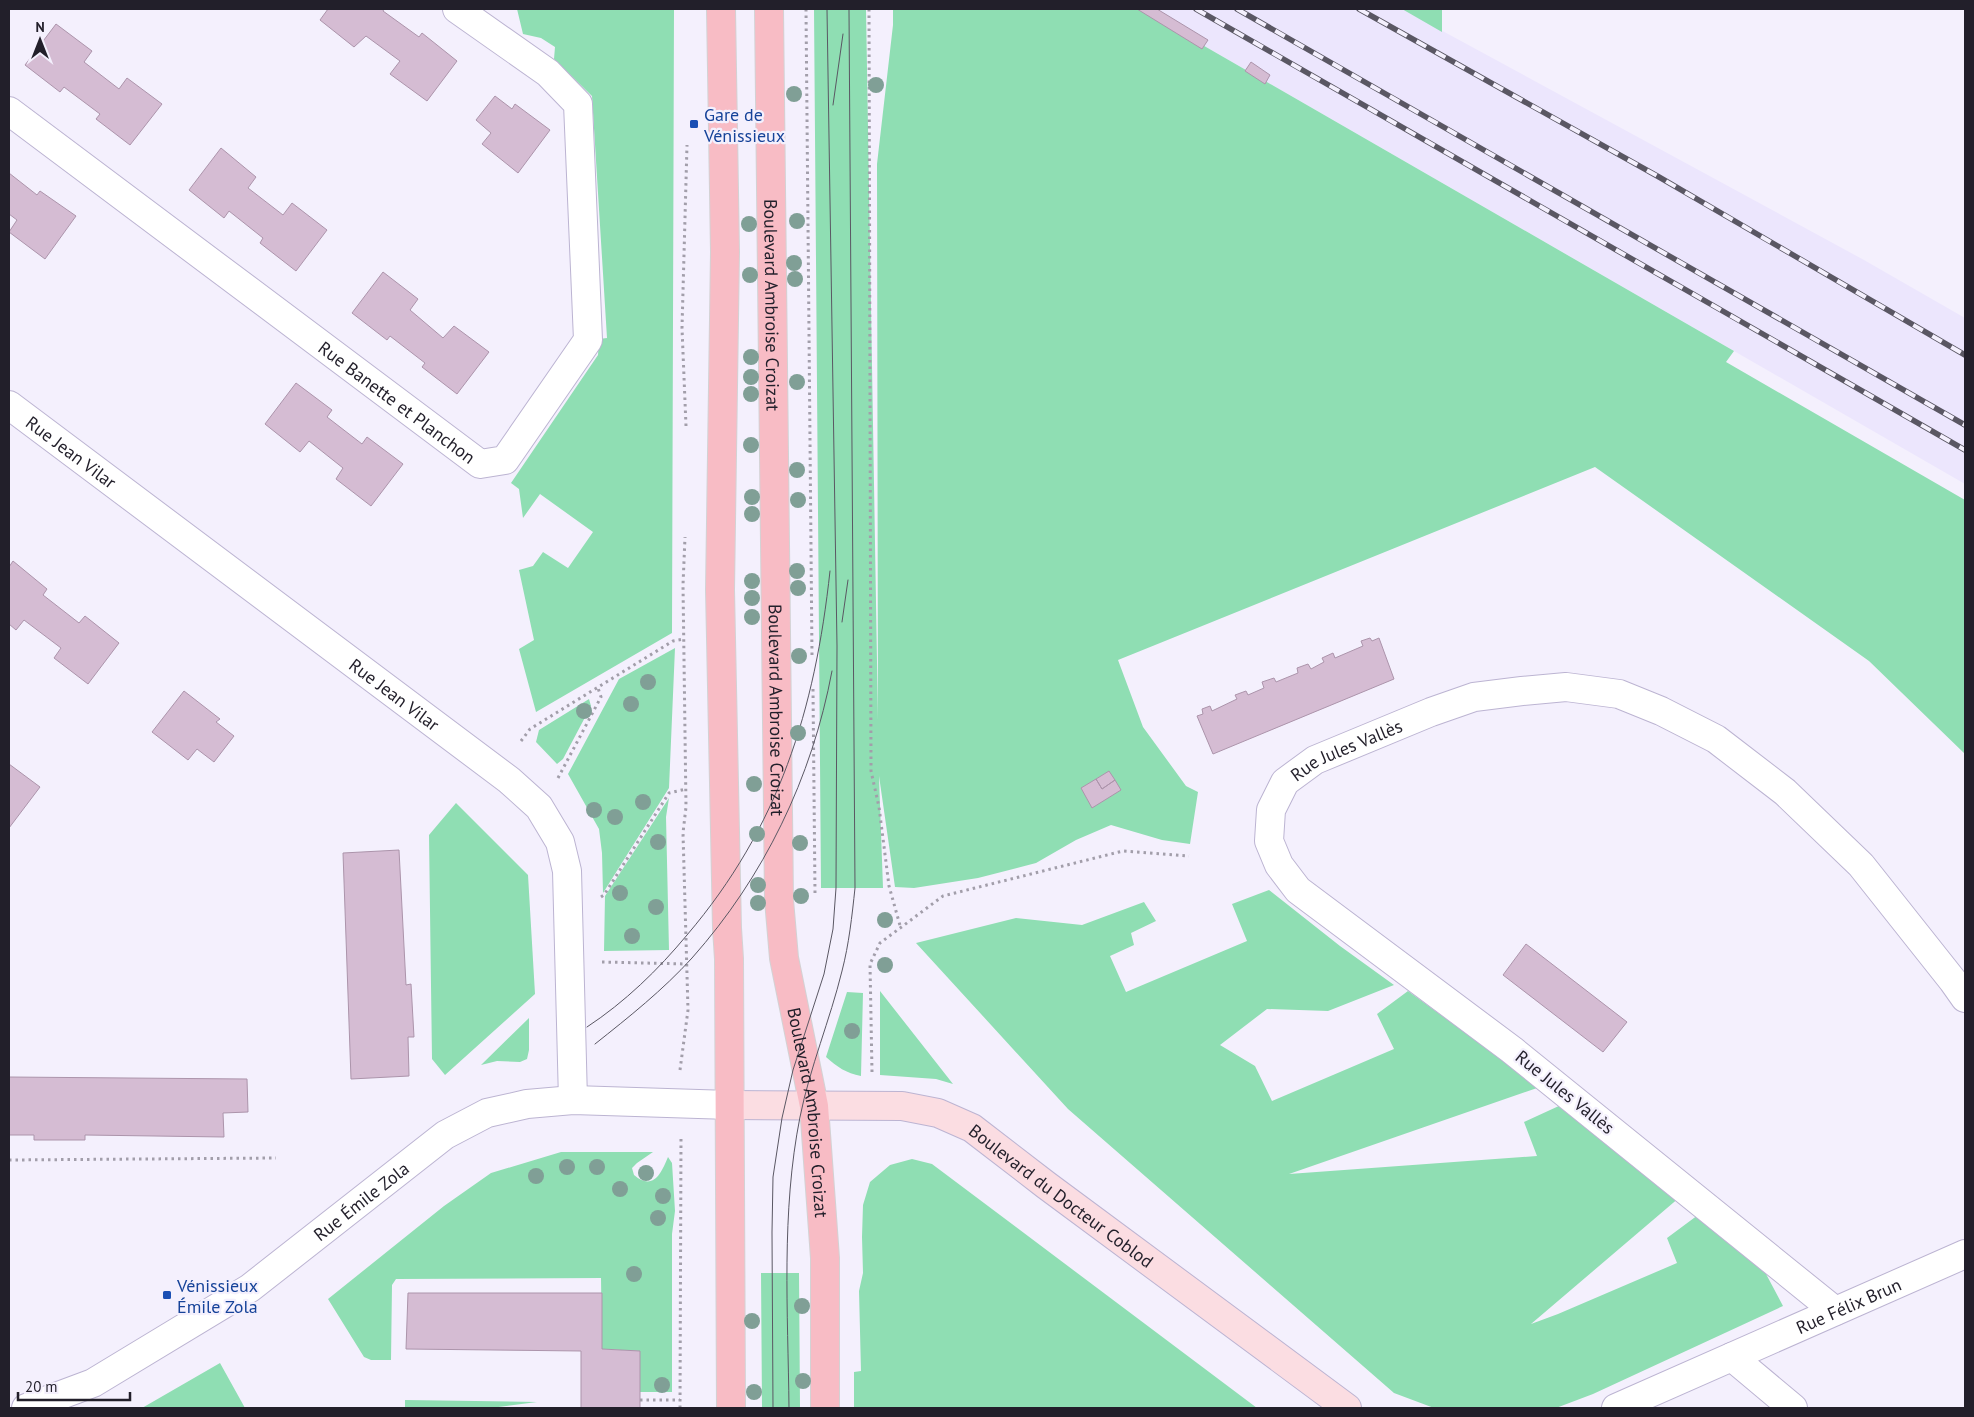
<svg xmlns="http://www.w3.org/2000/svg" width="1974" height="1417" viewBox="0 0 1974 1417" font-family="'PT Sans',sans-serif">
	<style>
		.built { fill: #ece6fd }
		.green { fill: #8fdeb3 }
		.building { fill: #d5bcd3; stroke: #ac94ab }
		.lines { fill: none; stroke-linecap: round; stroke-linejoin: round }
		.street-casing { stroke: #bcb4d2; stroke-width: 30 }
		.secondary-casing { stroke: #bcb4d2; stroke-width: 30 }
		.primary-casing { stroke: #d3d2d4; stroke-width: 30 }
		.path { stroke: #a29eaa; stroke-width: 3; stroke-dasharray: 2.5 4; stroke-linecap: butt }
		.street { stroke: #fff; stroke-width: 28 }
		.secondary { stroke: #fbdde2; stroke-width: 28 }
		.primary { stroke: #f8bcc5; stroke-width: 28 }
		.tram { stroke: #5a5763; stroke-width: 1 }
		.rail-casing { stroke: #5a5763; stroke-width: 5.5 }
		.rail { stroke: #f4f0fd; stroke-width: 4; stroke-dasharray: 11; stroke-linecap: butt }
		.tree { fill: #809f96 }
		.transit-dot { fill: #1a4fb4; stroke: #f4f0fd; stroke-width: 2 }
		.labels { text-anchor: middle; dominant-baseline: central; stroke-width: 4.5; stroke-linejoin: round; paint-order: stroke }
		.transit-label { font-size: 18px; fill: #164399; stroke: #f4f0fd; text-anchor: start }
		.street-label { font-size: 18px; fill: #221f2a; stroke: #f4f0fd }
	</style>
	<rect width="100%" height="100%" fill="#f4f0fd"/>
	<!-- built -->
	<path class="built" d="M1140,9h262l462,251 101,58v166z"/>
	<!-- green -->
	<path class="green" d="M517,9h157l-2,624 -136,79 -17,-63 15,-9 -15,-70 14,-4 10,-14 25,16 25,-36 -53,-38 -17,24 -4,-29 -8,-6 87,-128 1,-16 8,-1 -15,-242 -38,-37 1,-12 -14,-9 -18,-4z
		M814,9h52l12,712 -1,-557 16,-139v-16h247l594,342 -8,11 239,138v254l-96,-93 -274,-194 -477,193 25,67 43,59 12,6 -8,52 -28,-4 -51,-15 -35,15 -40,23 -58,15 -64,10 -19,-1 -16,-111 4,112h-62z
		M1402,9h40v23z
		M675,648l-6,140 -66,105 -1,-40 -3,-24 -31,-55 51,-95z
		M589,699l2,7 -28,53 -6,5 -21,-22 3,-12z
		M669,798l-3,19 3,133 -65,1 1,-55z
		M456,803l72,72 7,119 -90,81 -13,-16 -3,-224z
		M1269,890l71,56 54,39 -66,26 -61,-2 -47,36 35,21 17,35 122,-52 -17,-35 31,-23 132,96 -251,87 248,-18 -13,-34 37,-17 119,92 -149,127 27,-10 119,-51 -10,-25 31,-23 59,42 26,49 -190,88 -37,14h-122l-40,-15 -326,-284 -152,-166 100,-25 66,7 62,-23 12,19 -25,12 3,12 -24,11 16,36 121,-51 -15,-37z
		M880,991l73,93 -17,-5 -56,-4z
		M847,992l16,1 -2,83c-15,-3 -24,-9 -35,-19z
		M529,1018v32l-2,9 -7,3 -23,-1 -16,4z
		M561,1152h92l-16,11 -5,5 2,7c19,16 27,-1 34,-18l4,6 3,48 -3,23v158h-32v-41l-38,-2 -1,-71 -205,1 -4,6 -1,75h-20l-7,-3 -36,-58 116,-93 47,-33z
		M912,1159l20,5 325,244h-403v-36l7,-1 -2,-80 4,-18 -1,-36 1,-32 7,-23 20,-17z
		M761,1273h38l1,135h-38z
		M220,1363l25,45h-103z
		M405,1400l132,2 -46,6h-86z"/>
	<!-- building -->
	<path class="building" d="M328,9h56l-1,2 36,26 3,-4 35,28 -30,40 -37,-27 10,-13 -34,-25 -12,11 -34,-27z
		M1137,9h20l51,31 -6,9z
		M56,24l36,27 -8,11 35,27 8,-11 35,26 -32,41 -34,-26 4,-5 -36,-27 -4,5 -35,-27z
		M1251,62l19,13 -5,9 -20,-13z
		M495,96l17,13 3,-5 35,26 -32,43 -36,-29 9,-11 -15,-13z
		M221,148l35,29 -8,11 35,27 9,-12 35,27 -31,41 -36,-28 3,-5 -34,-27 -5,7 -35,-28z
		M9,173l28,22 3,-4 36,25 -31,43 -36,-27 8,-12 -8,-6z
		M383,272l35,27 -8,11 33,28 11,-12 35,26 -32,42 -35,-27 3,-4 -35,-27 -3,4 -35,-27z
		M296,383l36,27 -5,7 35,27 5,-7 36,27 -32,42 -35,-27 7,-11 -34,-27 -9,11 -35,-28z
		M13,561l34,28 -4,6 36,28 6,-7 34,27 -31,41 -34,-26 7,-10 -37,-28 -8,10 -7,-6v-57z
		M1370,638l2,3 7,-3 15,41 -181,75 -16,-38 6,-2 -1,-5 8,-3 2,5 25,-12 -2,-4 11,-4 2,4 16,-7 -2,-6 12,-4 2,4 22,-9 -1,-5 11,-4 3,5 13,-7 -2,-4 11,-5 2,5 28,-12 -2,-5z
		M184,691l36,28 -4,3 18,14 -20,26 -17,-13 -9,11 -36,-28z
		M9,764l31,23 -31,41z
		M1109,771l6,9 -13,9 -6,-10z
		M1096,779l6,10 13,-9 6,10 -29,18 -11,-20z
		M399,850l7,135 5,-1 3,53h-6l1,39 -58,3 -8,-226z
		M1526,944l101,78 -24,30 -100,-77z
		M9,1077l238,2 1,33 -25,1 1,24 -139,-2v5h-51v-5h-25z
		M408,1293h194v56l38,2v57h-59v-57l-175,-2z"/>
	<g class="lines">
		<!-- street casing -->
		<g class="street-casing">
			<g id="street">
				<path id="s1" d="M9,111l471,353 25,-4 83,-120 -10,-236 -30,-31 -91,-64"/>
				<path id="s2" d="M9,405l500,375 30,27 21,35 7,29 6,229"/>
				<path id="s3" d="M1835,1311l-323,-261 -214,-160 -19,-25 -10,-24 2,-31 14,-28 30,-22 116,-48 43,-15 48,-6 44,-4 53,7 42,17 55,28 69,53 76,73 92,116 12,17"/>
				<path d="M1732,1357l61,51"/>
				<path id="s4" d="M26,1408l67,-25 157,-95 195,-153 42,-22 40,-9 46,-4 157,5"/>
				<path id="s5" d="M1616,1408l349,-154"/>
			</g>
		</g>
		<!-- secondary casing -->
		<g class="secondary-casing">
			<g id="secondary">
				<path id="s6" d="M730,1105l172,1 36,7 34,15 74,57 301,223"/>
			</g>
		</g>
		<!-- primary casing -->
		<g class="primary-casing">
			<g id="primary">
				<path d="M721,9l4,243 -5,338 7,338 2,31 2,449"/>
				<path id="s7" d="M769,9l10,891 5,58 30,148 11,152v150"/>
			</g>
		</g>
		<!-- path -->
		<path class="path" d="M806,9l6,647
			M869,9l2,762 8,36 10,79 12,43
			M686,426l-4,-98 5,-183
			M813,689l2,204
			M521,741l9,-12 143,-88 11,-2
			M558,778l43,-81 -3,-9
			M601,897l3,-2 65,-102 17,-4
			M602,962l84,2
			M680,1070l8,-60 -5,-177 3,-26 -3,-222 2,-48
			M872,1072l-2,-108 10,-21 63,-47 180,-45 66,5
			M9,1160l267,-2
			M640,1400h40
			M680,1408l1,-272"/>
		<!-- street -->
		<use href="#street" class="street"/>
		<!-- secondary -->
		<use href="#secondary" class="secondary"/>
		<!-- primary -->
		<use href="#primary" class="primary"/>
		<!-- tram -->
		<path class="tram" d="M833,105l10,-71
			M842,622l6,-42
			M587,1027c38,-25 71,-57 100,-92 92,-108 128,-225 143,-364
			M595,1044c34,-27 68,-54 97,-86 72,-81 120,-180 140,-287
			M773,1408l-1,-176 1,-55 9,-59 11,-48 31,-96 9,-45 3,-41 1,-242 -10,-637
			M789,1408c-1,-96 -8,-196 11,-291 10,-50 30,-97 42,-146 7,-27 10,-55 13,-83l-6,-879"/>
		<!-- rail casing -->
		<g class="rail-casing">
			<path id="rail" d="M1196,9l769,441
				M1237,9l728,416
				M1359,9l300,168 306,178"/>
		</g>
		<!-- rail -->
		<use href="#rail" class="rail"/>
	</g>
	<!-- trees -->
	<g class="tree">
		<circle cx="876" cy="85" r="8"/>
		<circle cx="794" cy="94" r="8"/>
		<circle cx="797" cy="221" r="8"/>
		<circle cx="749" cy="224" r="8"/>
		<circle cx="794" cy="263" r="8"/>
		<circle cx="750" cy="275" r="8"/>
		<circle cx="795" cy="279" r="8"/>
		<circle cx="751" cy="357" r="8"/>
		<circle cx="751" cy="377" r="8"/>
		<circle cx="797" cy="382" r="8"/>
		<circle cx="751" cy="394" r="8"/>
		<circle cx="751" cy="445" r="8"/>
		<circle cx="797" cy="470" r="8"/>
		<circle cx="752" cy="497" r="8"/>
		<circle cx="798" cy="500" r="8"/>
		<circle cx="752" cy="514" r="8"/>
		<circle cx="797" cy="571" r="8"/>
		<circle cx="752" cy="581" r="8"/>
		<circle cx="798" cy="588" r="8"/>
		<circle cx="752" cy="598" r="8"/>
		<circle cx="752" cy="617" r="8"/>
		<circle cx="799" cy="656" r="8"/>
		<circle cx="648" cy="682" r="8"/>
		<circle cx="631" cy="704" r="8"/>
		<circle cx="584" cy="711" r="8"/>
		<circle cx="798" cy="733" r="8"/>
		<circle cx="754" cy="784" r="8"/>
		<circle cx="643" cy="802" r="8"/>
		<circle cx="594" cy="810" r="8"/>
		<circle cx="615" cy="817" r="8"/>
		<circle cx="757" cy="834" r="8"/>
		<circle cx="658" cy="842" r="8"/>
		<circle cx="800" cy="843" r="8"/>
		<circle cx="758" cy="885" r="8"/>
		<circle cx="620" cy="893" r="8"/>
		<circle cx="801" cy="896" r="8"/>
		<circle cx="758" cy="903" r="8"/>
		<circle cx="656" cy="907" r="8"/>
		<circle cx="885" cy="920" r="8"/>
		<circle cx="632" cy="936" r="8"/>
		<circle cx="885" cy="965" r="8"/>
		<circle cx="852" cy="1031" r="8"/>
		<circle cx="567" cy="1167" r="8"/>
		<circle cx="597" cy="1167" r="8"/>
		<circle cx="646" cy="1173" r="8"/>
		<circle cx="536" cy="1176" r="8"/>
		<circle cx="620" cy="1189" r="8"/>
		<circle cx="663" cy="1196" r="8"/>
		<circle cx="658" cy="1218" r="8"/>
		<circle cx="634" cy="1274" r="8"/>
		<circle cx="802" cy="1306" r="8"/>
		<circle cx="752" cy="1321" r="8"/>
		<circle cx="803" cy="1381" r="8"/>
		<circle cx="662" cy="1385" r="8"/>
		<circle cx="754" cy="1392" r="8"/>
	</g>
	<!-- markers -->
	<g class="transit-dot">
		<rect x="689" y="119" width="10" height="10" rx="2.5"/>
		<rect x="162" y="1290" width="10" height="10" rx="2.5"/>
	</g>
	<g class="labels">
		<!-- transit labels -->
		<g class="transit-label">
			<text x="704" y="114">Gare de<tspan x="704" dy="21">Vénissieux</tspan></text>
			<text x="177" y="1285">Vénissieux<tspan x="177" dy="21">Émile Zola</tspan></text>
		</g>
		<!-- street labels -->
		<g class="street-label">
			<text stroke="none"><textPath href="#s7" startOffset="296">Boulevard Ambroise Croizat</textPath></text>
			<text stroke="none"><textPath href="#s1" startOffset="485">Rue Banette et Planchon</textPath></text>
			<text stroke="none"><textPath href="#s2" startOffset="78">Rue Jean Vilar</textPath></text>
			<text stroke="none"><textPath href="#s2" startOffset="482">Rue Jean Vilar</textPath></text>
			<text stroke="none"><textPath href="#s7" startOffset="701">Boulevard Ambroise Croizat</textPath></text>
			<text stroke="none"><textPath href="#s3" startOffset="872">Rue Jules Vallès</textPath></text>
			<text transform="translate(1565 1092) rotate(39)">Rue Jules Vallès</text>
			<text stroke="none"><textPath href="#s7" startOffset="1106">Boulevard Ambroise Croizat</textPath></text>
			<text stroke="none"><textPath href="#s6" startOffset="358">Boulevard du Docteur Coblod</textPath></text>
			<text stroke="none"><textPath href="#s4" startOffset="396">Rue Émile Zola</textPath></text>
			<text stroke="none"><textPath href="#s5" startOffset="254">Rue Félix Brun</textPath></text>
		</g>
	</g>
	<!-- border -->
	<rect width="1974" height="1417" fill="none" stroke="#221f2a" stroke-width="20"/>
	<!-- north arrow -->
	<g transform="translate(40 40)" stroke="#f4f0fd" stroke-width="4" paint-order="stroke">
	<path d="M0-4L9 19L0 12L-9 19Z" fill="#221f2a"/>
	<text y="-8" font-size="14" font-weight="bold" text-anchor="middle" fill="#221f2a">N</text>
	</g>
	<!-- scale -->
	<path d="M18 1392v8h112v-8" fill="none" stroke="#221f2a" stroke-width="2.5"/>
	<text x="25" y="1392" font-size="15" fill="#221f2a" stroke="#f4f0fd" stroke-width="4" paint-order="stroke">20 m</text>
</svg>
